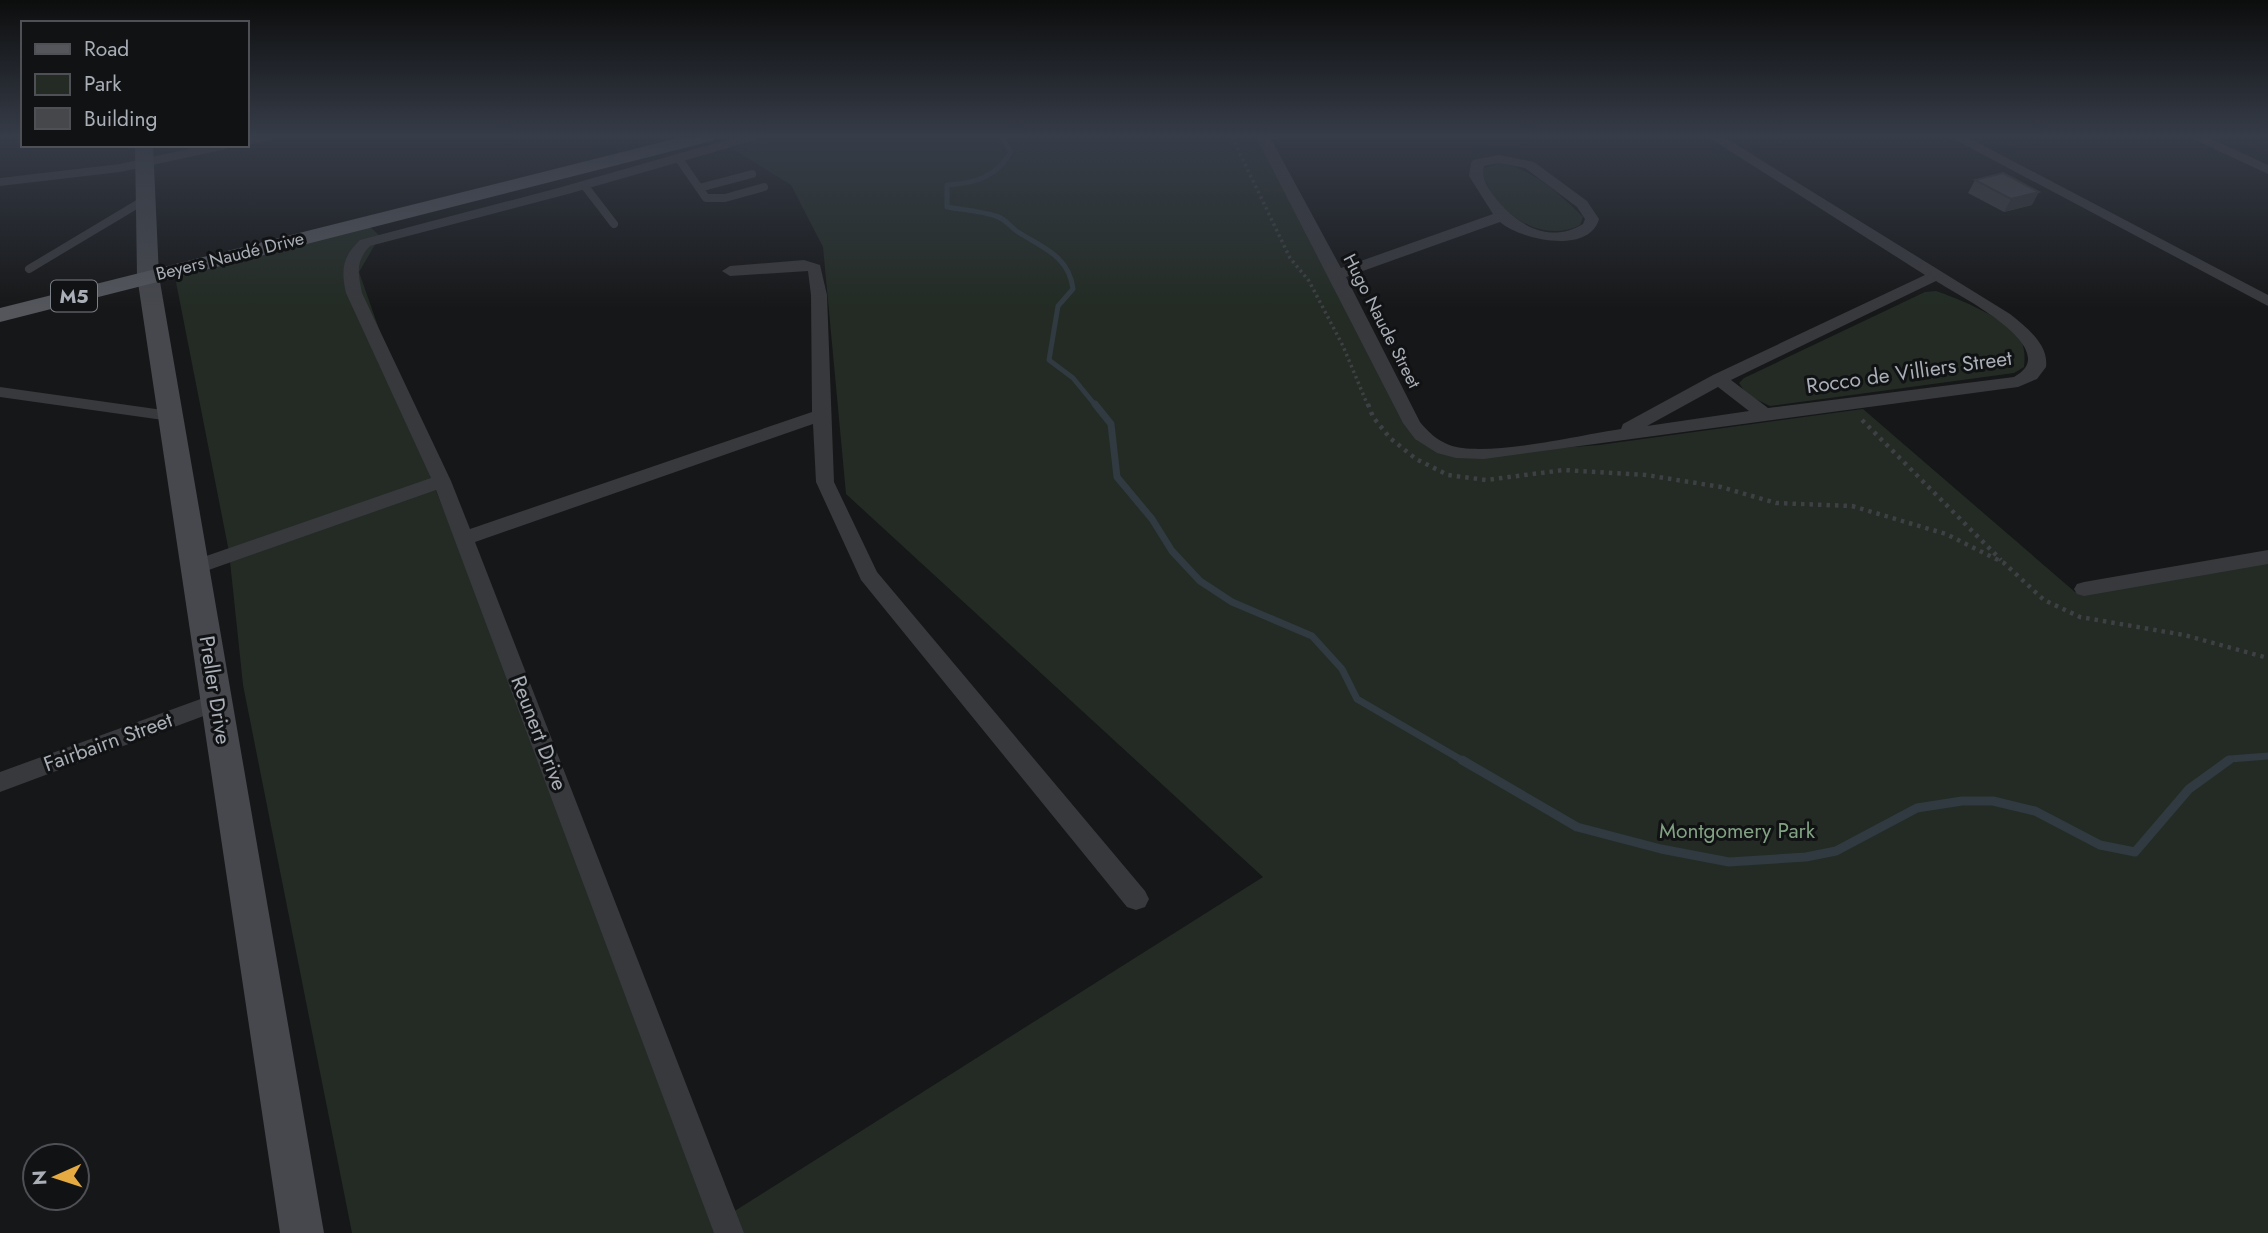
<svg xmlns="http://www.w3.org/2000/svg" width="2268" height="1233" viewBox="0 0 2268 1233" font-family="Jost,sans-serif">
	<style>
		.green { fill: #232b24 }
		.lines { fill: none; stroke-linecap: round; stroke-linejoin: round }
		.stream-far2 { stroke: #303a40; stroke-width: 5 }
		.stream-far1 { stroke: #303a40; stroke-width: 7 }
		.stream { stroke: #303a40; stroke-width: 9 }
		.path-far1 { stroke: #3e4044; stroke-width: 3.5; stroke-dasharray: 2.5 3.5; stroke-linecap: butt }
		.path { stroke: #3e4044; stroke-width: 4.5; stroke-dasharray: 3.5 5; stroke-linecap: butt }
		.lane { stroke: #38393d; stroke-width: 8 }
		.street { fill: #38393d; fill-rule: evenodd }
		.secondary { fill: #46484d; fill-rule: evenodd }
		.primary { fill: #54565c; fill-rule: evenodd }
		.wall { fill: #3c3d40 }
		.shaded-wall { fill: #313234 }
		.building { fill: #46474b; stroke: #313234; stroke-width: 2 }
		.labels { text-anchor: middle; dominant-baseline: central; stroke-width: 6; stroke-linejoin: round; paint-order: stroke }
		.far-street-label { font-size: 18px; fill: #a9aeb7; stroke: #111213 }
		.shield { fill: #111213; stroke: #7b7f86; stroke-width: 2 }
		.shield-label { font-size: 19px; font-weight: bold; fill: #a9aeb7 }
		.street-label { font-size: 21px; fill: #a9aeb7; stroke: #111213 }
		.park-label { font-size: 21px; fill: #82a183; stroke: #111213 }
	</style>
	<rect width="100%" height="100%" fill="#161718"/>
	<!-- green -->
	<path class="green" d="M772,137h489l76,131 72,158 62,29 128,-10 264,-36 212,183 193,-34v675h-1916l-109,-548 -14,-133 -55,-280 196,-45 10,9 -21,36 75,214 299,726 530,-335 -417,-383 -23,-247 -32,-62 -60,-37z
		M1499,163c32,4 62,32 84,54l-3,8c-41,21 -89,-16 -99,-56z
		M1936,291c21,7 75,29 85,49 4,9 4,18 3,27l-10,6 -244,33 -23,-11 -8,-12 5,-5 181,-86z"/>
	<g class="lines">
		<!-- stream-far2 -->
		<path class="stream-far2" d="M1002,137l9,15c-16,26 -35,31 -64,33v22c16,3 34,4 49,9 10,3 14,11 22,16 25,16 51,24 55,57l-15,17 -9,54 24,18 23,28"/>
		<!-- stream-far1 -->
		<path class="stream-far1" d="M1095,404l16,20 6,53 35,42 20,32 28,30 32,21 80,34 30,33 15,30 108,63
			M2226,762l4,-3 38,-3"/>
		<!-- stream -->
		<path class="stream" d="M1462,760l115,67 84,22 68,13 77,-5 30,-6 81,-43 45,-7h31l42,10 65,34 35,7 54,-63 40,-29"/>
		<!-- path-far1 -->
		<path class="path-far1" d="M1232,137l58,121 19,23 34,65 25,60"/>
		<!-- path -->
		<path class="path" d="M1368,404l5,13 17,21 26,21 32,16 38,5 78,-10 82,5 75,12 55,16 76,3 94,28 58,29 40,37 36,17 104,18 84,23
			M1862,420l139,140"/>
		<!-- lane -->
		<path class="lane" d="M679,159l27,39h19l39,-11
			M584,185l30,39
			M699,188l53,-14
			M29,269l117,-70"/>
		<!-- street -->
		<path class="street" d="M247,137h27l-2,3 -25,5z
			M737,137h21l-2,3 -188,54 -198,52c-15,16 -12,27 -8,47l89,188 19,48 342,-117 -1,-117 -3,-24 -78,5 -8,-5 8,-5 74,-6 16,5 7,30 7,187 43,90 268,319 4,8 -4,8 -9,3 -9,-3 -266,-327 -45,-98 -3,-58 -338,118 269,691h-30l-278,-743 -233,82h-14l-3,-5 3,-5 242,-84 -85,-185c-5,-23 -4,-36 14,-53l198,-52z
			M1256,137h14l71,131 152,-54 -24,-38 2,-13 2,-3 26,-5 35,7 53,39 12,18c-10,36 -78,21 -99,3l-154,55 74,145c8,10 17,18 29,23 36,13 131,-10 172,-16l2,-5 90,-49 212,-100 -217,-138h16l286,177c16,13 39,30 36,53l-9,12 -19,8 -534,72 -28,-1 -19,-5 -22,-14 -12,-16zM1499,163l26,5 52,39 8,12 -2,5c-34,21 -68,0 -89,-28 -7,-10 -13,-18 -10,-30zM1936,281c23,15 130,68 78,96l-246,31 -37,-28zM1718,387l31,24 -102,15z
			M1950,137h17l301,158v11z
			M2189,137h18l61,28v9z
			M206,145h27l-7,4 -106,23 -120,14v-8l120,-14z
			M0,387l170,24 9,5 -9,5 -170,-24z
			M2268,550v14l-184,32 -7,-2 -3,-5 3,-5 7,-2z
			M217,693l8,3 3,6 -3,6 -225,84v-20z"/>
		<!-- secondary -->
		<path class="secondary" d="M135,145h18l6,131 165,957h-44l-143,-957z"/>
		<!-- primary -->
		<path class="primary" d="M682,137h33l-3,4 -712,181v-14z"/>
	</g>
	<!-- wall -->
	<path class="wall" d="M1975,180l57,25 -28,7 -36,-19z"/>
	<!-- shaded-wall -->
	<path class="shaded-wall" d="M2039,192l-7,13 -28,7 7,-13z"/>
	<!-- building -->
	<path class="building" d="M2003,173l36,19 -28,7 -36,-19z"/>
	<!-- sky -->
	<linearGradient id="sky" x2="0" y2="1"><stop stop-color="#0c0d0d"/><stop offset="0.44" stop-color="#363c48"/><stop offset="1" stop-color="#363c48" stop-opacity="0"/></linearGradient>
	<rect width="2268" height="309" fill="url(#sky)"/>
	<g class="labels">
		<!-- far-street labels -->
		<g class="far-street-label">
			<text transform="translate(230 256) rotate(-14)">Beyers Naudé Drive</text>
			<text transform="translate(1382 321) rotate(63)">Hugo Naude Street</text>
		</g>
		<!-- shield labels -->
		<rect class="shield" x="51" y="280.5" width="46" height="31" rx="5"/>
		<g class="shield-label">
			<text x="74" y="296">M5</text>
		</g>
		<!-- street labels -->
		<g class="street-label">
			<text transform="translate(1909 372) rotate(-8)">Rocco de Villiers Street</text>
			<text transform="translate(215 690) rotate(81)">Preller Drive</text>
			<text transform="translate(539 733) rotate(69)">Reunert Drive</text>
			<text transform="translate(108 742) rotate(-20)">Fairbairn Street</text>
		</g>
		<!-- park labels -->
		<g class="park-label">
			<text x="1737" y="831">Montgomery Park</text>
		</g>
	</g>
	<!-- legend -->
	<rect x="21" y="21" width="228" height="126" fill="#111213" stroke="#4e5055" stroke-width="2"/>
	<rect x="35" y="44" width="35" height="10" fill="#54565c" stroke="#4e5055" stroke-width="2"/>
	<text x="84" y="56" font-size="21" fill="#a9aeb7">Road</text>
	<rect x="35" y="74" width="35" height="21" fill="#232b24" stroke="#4e5055" stroke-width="2"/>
	<text x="84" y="91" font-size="21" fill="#a9aeb7">Park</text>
	<rect x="35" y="108" width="35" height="21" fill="#46474b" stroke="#4e5055" stroke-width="2"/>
	<text x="84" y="126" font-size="21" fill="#a9aeb7">Building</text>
	<!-- north arrow -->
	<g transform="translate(56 1177) rotate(267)"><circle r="33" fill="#111213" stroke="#4e5055" stroke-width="2"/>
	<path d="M0-5L12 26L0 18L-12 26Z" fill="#e5aa41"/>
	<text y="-10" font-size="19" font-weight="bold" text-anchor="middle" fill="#a9aeb7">N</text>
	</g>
</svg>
